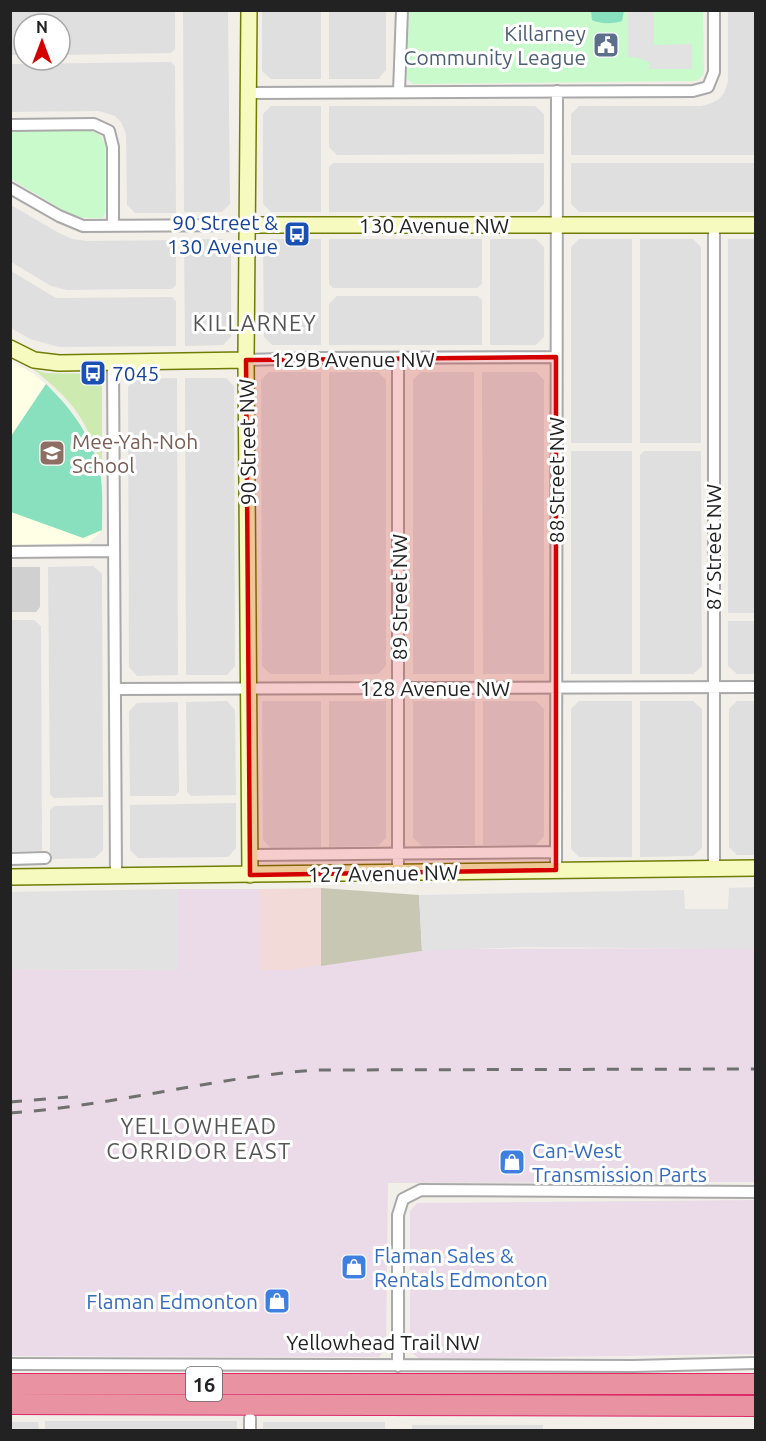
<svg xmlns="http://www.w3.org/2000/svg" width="766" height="1441" viewBox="0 0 766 1441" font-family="Ubuntu,sans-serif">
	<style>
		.residential { fill: #e0dfdf }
		.commercial { fill: #f2dad9 }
		.industrial { fill: #ebdbe8 }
		.education { fill: #ffffe5 }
		.religious { fill: #d0d0d0 }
		.construction { fill: #c7c7b4 }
		.grass { fill: #cdebb0 }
		.park { fill: #c8facc }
		.pitch { fill: #88e0be }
		.parking { fill: #e2e2e2 }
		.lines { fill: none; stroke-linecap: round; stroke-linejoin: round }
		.street-casing { stroke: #a9a9a9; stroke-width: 14 }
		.secondary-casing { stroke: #707d05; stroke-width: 18 }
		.highway-casing { stroke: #dc2a67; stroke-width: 22 }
		.street { stroke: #fff; stroke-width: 10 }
		.secondary { stroke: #f7fabf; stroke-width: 15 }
		.highway { stroke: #e892a2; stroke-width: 20 }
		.rail { stroke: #707070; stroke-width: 3; stroke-dasharray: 12 12; stroke-linecap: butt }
		.marked { fill: #d40000; fill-opacity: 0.2; stroke: #d40000; stroke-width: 4.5; stroke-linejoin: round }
		.labels { text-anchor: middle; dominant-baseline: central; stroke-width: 6; stroke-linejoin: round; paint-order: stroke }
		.shield { fill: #fff; stroke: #646464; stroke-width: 1.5 }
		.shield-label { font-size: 20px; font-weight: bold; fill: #222 }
		.service-label { font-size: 21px; fill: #4e5e75; stroke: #fff; text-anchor: end }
		.transit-label { font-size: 21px; fill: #164399; stroke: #fff; text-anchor: end }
		.street-label { font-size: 21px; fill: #222; stroke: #fff }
		.education-label { font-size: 21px; fill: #785e54; stroke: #fff; text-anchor: start }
		.shop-label { font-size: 21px; fill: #366cbe; stroke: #fff; text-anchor: start }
		.neighbourhood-label { font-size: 22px; letter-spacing: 1.5px; fill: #555; stroke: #fff }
	</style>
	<rect width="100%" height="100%" fill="#f2efe9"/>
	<!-- residential -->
	<path class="residential" d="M10,11h165v38l-4,4 -111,2v-31h-36v31h-13z
		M228,11l2,193 -8,8h-38l-1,-201z
		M262,11h59v68h-50l-9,-8z
		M329,11h57v59l-8,9h-49z
		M728,11h27v144h-184v-41l8,-8h122l11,-3 7,-4 5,-6 4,-11z
		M171,62l4,4 1,147h-41l-8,-8 -1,-71 -5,-12 -6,-6 -16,-5 -88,1v-48z
		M271,106h50v106h-50l-8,-8v-90z
		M329,106h206l9,8v40l-207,1 -8,-8z
		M333,163h211v41l-8,8h-207v-45z
		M571,163h184v49h-176l-8,-8z
		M11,205l46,27 15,7 15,2 89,-1v45l-4,4h-41l-64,1 -16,-4 -40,-24z
		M184,239h38l9,8v90l-8,8 -38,1z
		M271,239h50v106h-49l-8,-8 -1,-90z
		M329,239h153v45l-5,4h-144l-4,-4z
		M490,239h46l8,8v90l-8,8h-46z
		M579,239h53v204h-61v-196z
		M640,239h53l8,8v196h-61z
		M728,239h27v374h-27z
		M11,271l45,27 116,-1 4,4v45l-117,1 -29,-8 -19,-11z
		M337,296h141l4,4v45h-153v-41z
		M269,372h52v302h-51l-8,-8 -1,-286z
		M329,372h49l8,8v286l-8,8 -49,1z
		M421,372h53v302h-61v-294z
		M482,372h54l8,8v294h-61z
		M177,378l1,297 -41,1 -8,-9 -1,-280 8,-8z
		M185,378h41l8,8 1,280 -8,9h-41z
		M571,451h61v223h-61z
		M644,451h57l1,215 -9,8h-53v-219z
		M93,566l9,8 1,223 -49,1 -4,-4 -2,-227z
		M11,620h23l7,6 1,225h-31z
		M728,621h27v53h-18l-9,-8z
		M227,701l8,9 1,85 -45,1 -4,-4 -1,-90z
		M262,701h59v146l-50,1 -8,-8z
		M329,701h57v137l-8,8 -49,1z
		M413,701h62v144l-53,1 -9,-8z
		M483,701h53l8,8v127l-8,9h-53z
		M579,701h53v156h-53l-8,-8v-140z
		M640,701h53l9,8v139l-9,8 -53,1z
		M737,701h18v154h-18l-8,-8v-138z
		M178,702l1,90 -4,4h-45l-1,-85 8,-8z
		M236,803v45l-8,9 -90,1 -8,-8v-45z
		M103,805v45l-8,8 -45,1v-49l4,-4z
		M45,1421h192v9h-192z
		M10,1422h28l1,8h-28z
		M263,1422h122v8h-122z
		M412,1425h131v5h-131z"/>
	<!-- commercial -->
	<path class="commercial" d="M321,888v78l-32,4h-30v-81z"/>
	<!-- industrial -->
	<path class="industrial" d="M178,889h81l1,81h25l152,-21 318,-1v234l-367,1 -2,165 -7,9 -368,-1v-387l166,1z
		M755,1200v154l-335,5 -10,-7v-141l7,-8z"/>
	<!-- education -->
	<path class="education" d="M10,360l24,14 26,23 20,26 10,20 11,37 1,50 -13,13 -78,2z"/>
	<!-- religious -->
	<path class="religious" d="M10,567h30v40l-4,5h-25z"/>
	<!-- construction -->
	<path class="construction" d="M321,888l98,7 3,56 -101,15z"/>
	<!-- grass -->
	<path class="grass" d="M33,369l12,4 54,1 3,3v93c-15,-51 -28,-68 -69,-101z"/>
	<!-- park -->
	<path class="park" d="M409,11h294l1,63 -8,7 -283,3 -6,-5z
		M87,130l12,4 6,10v69l-2,5h-19l-14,-4 -59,-35v-47z"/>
	<!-- pitch -->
	<path class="pitch" d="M591,11h33l-2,10c-8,3 -23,3 -30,-1z
		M46,384c27,26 49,56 55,94 2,17 1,35 1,52l-19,8 -72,-26v-76z"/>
	<!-- parking -->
	<path class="parking" d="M628,11h26v34l38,-1v25h-43v-7l-14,-5h-7z
		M755,887v62l-231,-2 -102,4 -3,-56 265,-5 1,19h43l1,-21z
		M178,889v81l-167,-1v-77z"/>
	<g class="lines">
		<!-- street casing -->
		<g class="street-casing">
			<path id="street" d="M399,92l3,-82
				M249,93l444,-2 15,-4 6,-15v-62
				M10,125l84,-1 15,7 4,16v79
				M10,188l49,28 24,10 165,-1
				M246,360l77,-2 233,-1
				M113,363l3,513
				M10,552l103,-1
				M115,689l641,-2
				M250,855l306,-3
				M10,859l35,-1
				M714,868v-643
				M556,870l1,-779
				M398,872v-514
				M10,1364l623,2 123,-3
				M398,1366v-151l5,-16 18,-9 335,2
				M250,1418v12"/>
		</g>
		<!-- secondary casing -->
		<g class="secondary-casing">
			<path id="secondary" d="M249,10l-3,350 4,515
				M248,225h508
				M10,348l24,12 25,3 187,-3
				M10,877l746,-9"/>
		</g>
		<!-- highway casing -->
		<g class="highway-casing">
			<path id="highway" d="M10,1384h746
				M10,1404l746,2"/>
		</g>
		<!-- street -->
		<use href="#street" class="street"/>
		<!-- secondary -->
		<use href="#secondary" class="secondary"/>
		<!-- highway -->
		<use href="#highway" class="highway"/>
		<!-- rail -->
		<path class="rail" d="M10,1102l58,-5
			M10,1113c103,-7 204,-36 307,-43l439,-1"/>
	</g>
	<!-- marked area -->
	<path class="marked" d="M556,357v513l-306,5 -4,-515z"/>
	<!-- icons -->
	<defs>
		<g id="civic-square" transform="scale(1.35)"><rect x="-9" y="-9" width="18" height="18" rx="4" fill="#5c6f8a" stroke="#fff"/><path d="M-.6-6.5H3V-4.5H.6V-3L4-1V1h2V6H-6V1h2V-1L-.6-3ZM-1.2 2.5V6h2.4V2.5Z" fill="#fff"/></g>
		<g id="bus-square" transform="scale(1.35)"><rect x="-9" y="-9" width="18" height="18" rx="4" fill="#1a4fb4" stroke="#fff"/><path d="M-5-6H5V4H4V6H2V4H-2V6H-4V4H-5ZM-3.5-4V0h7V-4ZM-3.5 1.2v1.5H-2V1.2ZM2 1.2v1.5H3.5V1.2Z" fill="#fff"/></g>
		<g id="school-square" transform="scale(1.35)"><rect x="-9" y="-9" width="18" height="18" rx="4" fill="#8d6e63" stroke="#fff"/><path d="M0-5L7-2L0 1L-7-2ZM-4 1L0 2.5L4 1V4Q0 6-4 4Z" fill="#fff"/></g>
		<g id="shop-square" transform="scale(1.35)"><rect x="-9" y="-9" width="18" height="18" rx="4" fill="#3f7fe0" stroke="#fff"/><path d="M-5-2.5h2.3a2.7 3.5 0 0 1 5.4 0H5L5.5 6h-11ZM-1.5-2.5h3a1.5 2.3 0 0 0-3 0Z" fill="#fff"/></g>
	</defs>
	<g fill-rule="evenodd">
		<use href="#civic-square" x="606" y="45"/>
		<use href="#bus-square" x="297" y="234"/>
		<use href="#bus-square" x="93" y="373"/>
		<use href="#school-square" x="52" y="453"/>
		<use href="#shop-square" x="512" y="1162"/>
		<use href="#shop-square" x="354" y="1267"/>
		<use href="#shop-square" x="277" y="1301"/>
	</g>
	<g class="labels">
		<!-- shield labels -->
		<rect class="shield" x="186" y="1367" width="36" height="34" rx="4.5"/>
		<g class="shield-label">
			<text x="204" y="1384">16</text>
		</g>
		<!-- service labels -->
		<g class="service-label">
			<text x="586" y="33">Killarney<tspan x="586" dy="24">Community League</tspan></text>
		</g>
		<!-- transit labels -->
		<g class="transit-label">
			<text x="278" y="222">90 Street &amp;<tspan x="278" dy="24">130 Avenue</tspan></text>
			<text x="112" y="373" text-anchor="start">7045</text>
		</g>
		<!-- street labels -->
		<g class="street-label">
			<text x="434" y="225">130 Avenue NW</text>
			<text x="353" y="359">129B Avenue NW</text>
			<text transform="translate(247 442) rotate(-91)">90 Street NW</text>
			<text transform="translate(556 480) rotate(-90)">88 Street NW</text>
			<text transform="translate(713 547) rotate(-90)">87 Street NW</text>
			<text transform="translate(399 597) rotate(-90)">89 Street NW</text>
			<text x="435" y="688">128 Avenue NW</text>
			<text transform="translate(383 873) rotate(-1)">127 Avenue NW</text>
			<text x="383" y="1342">Yellowhead Trail NW</text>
		</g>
		<!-- education labels -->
		<g class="education-label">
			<text x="72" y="441">Mee-Yah-Noh<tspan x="72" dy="24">School</tspan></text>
		</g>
		<!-- shop labels -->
		<g class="shop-label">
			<text x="532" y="1150">Can-West<tspan x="532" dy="24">Transmission Parts</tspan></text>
			<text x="374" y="1255">Flaman Sales &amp;<tspan x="374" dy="24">Rentals Edmonton</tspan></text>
			<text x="258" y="1301" text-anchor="end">Flaman Edmonton</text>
		</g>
		<!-- neighbourhood labels -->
		<g class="neighbourhood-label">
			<text x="255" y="322">KILLARNEY</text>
			<text x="199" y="1125">YELLOWHEAD<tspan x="199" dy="25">CORRIDOR EAST</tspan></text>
		</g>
	</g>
	<!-- border -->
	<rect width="766" height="1441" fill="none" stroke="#222222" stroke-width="24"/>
	<!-- north arrow -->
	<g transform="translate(42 42)"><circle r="28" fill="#ffffff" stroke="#a7a7a7" stroke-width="1.5"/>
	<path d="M0-4.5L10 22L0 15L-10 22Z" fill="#d40000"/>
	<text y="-9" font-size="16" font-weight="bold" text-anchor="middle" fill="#222222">N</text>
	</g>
</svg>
